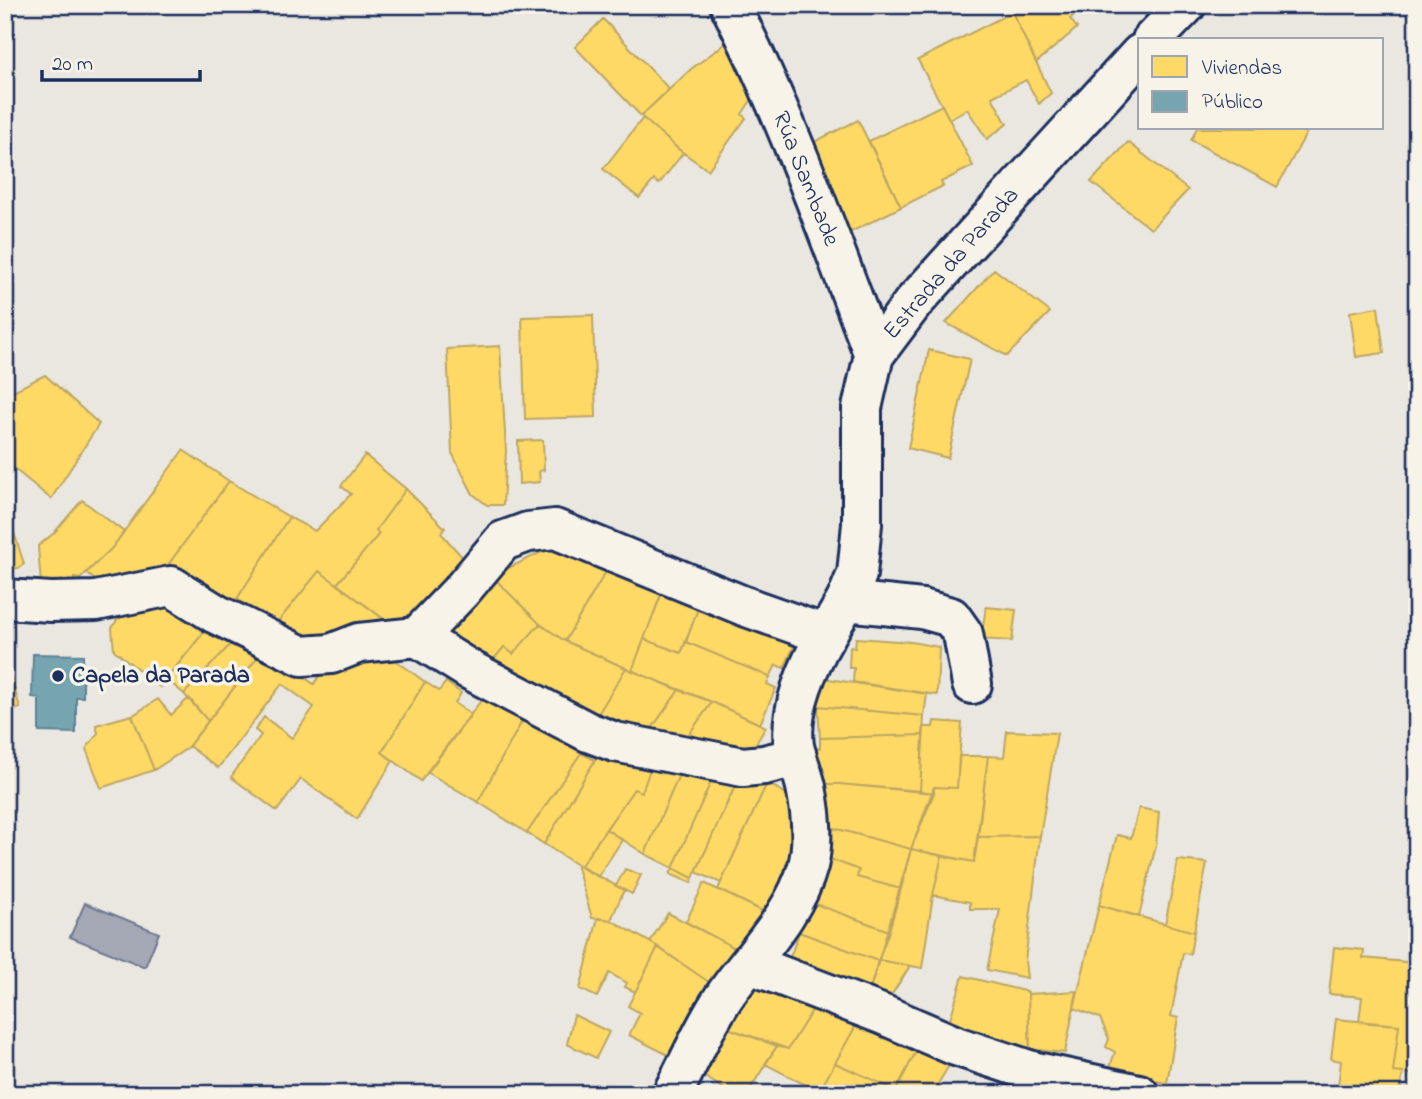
<svg xmlns="http://www.w3.org/2000/svg" width="1422" height="1099" viewBox="0 0 1422 1099" font-family="'Indie Flower',sans-serif">
	<style>
		.water { fill: #a3a8b4; stroke: #6d7892; stroke-width: 2 }
		.homes { fill: #ffd966; stroke: #bba664; stroke-width: 2 }
		.public { fill: #76a5af; stroke: #5b8297; stroke-width: 2 }
		.lines { fill: none; stroke-linecap: round; stroke-linejoin: round }
		.pedestrian-casing { stroke: #1b2f5e; stroke-width: 44 }
		.minor-casing { stroke: #1b2f5e; stroke-width: 44 }
		.tertiary-casing { stroke: #1b2f5e; stroke-width: 44 }
		.pedestrian { stroke: #f7f3e8; stroke-width: 38 }
		.minor { stroke: #f7f3e8; stroke-width: 38 }
		.tertiary { stroke: #f7f3e8; stroke-width: 38 }
		.poi-dot { fill: #1b2f5e; stroke: #f7f3e8; stroke-width: 2.5 }
		.labels { text-anchor: middle; dominant-baseline: central; stroke-width: 7; stroke-linejoin: round; paint-order: stroke }
		.street-label { font-size: 24px; fill: #1b2f5e; stroke: #f7f3e8 }
		.poi-label { font-size: 24px; font-weight: bold; fill: #1b2f5e; stroke: #f7f3e8; text-anchor: start }
	</style>
	<rect width="100%" height="100%" fill="#eae7e0"/>
	<filter id="ink" filterUnits="userSpaceOnUse"><feTurbulence type="fractalNoise" baseFrequency=".0143" numOctaves="2"/><feDisplacementMap in="SourceGraphic" scale="14" xChannelSelector="R" yChannelSelector="G"/><feConvolveMatrix kernelMatrix="1 2 1 2 8 2 1 2 1" color-interpolation-filters="sRGB"/></filter>
	<g filter="url(#ink)">
		<!-- water -->
		<path class="water" d="M85,903l74,30 -14,34 -75,-30z"/>
		<!-- homes -->
		<path class="homes" d="M1009,5h77l-16,14 7,9 -41,35z
			M1012,12l39,81 -12,11 -13,-24 -34,17 15,27 -20,15 -20,-30 -18,10 -31,-59z
			M603,19l66,70 -28,27 -66,-69z
			M730,40l28,50 -16,24 4,4 -38,52 -30,-21 -37,-33 50,-47z
			M942,105l31,61 -32,16 2,4 -42,21 -32,-66z
			M643,118l40,35 -24,31 -5,-4 -15,18 -36,-29z
			M858,120l43,87 -60,30 -39,-89z
			M1197,128h103l7,4 -30,55 -86,-47z
			M1128,142l60,48 -37,39 -60,-47z
			M994,269l56,43 -43,44 -61,-33z
			M1378,307l6,46 -28,4 -6,-45z
			M593,315l3,102 -71,2 -3,-102z
			M500,346l6,105 -3,54h-16l-14,-11 -21,-41 -5,-104z
			M929,350l41,9 -22,99 -40,-10z
			M45,375l54,49 -48,75 -46,-38v-66z
			M543,440l1,30 -5,1 1,11 -21,2 -1,-43z
			M183,450l46,31 -61,84 -31,18 -24,10 -27,-20 26,-25z
			M365,455l41,34 -30,41 3,4 -42,50 -18,-13 -43,53 -39,-25 52,-82 26,14 36,-37 -10,-8z
			M229,481l60,36 -52,82 -23,12 -46,-46z
			M406,489l39,39 -4,5 22,25 -12,24 -53,48 -61,-46 42,-50 -3,-4z
			M82,500l42,32 -12,16 -32,31 -6,-1 -1,8 -32,-1 -3,-39 16,-13z
			M5,504l19,60 -6,4 -13,1v8z
			M552,547l56,21 -43,73 -25,-17 -48,-48z
			M608,568l44,12 -3,8 12,6 -29,77 -67,-30z
			M319,571l18,13 51,38 -78,18 -34,-16z
			M492,576l48,48 -27,30 -9,-7 -15,18 -52,-33z
			M665,585l37,13 -21,55 -37,-14z
			M177,598l36,23 -53,66 -46,-37 -2,-22 10,-16z
			M702,598l96,40 -14,30 -8,-3 -6,12 -84,-35z
			M986,607l30,3 -4,31 -31,-2z
			M215,618l26,15 -57,61 -18,-15z
			M540,624l25,17 61,27 -34,56 -103,-59 15,-18 9,7z
			M241,633l23,16 -56,72 -24,-27z
			M856,638l55,4 28,5 -2,48 -84,-13 1,-14h-5l1,-21 5,1z
			M644,639l37,14 5,-11 84,35 -3,7 9,4 -16,36 -48,-22 -80,-31z
			M378,647l47,35 -43,70 11,9 -36,58 -56,-40 -24,32 -46,-34 30,-42 -6,-5 9,-13 28,21 22,-31 -32,-23 -64,84 -29,-22 75,-97 50,35 8,-12z
			M5,655l15,53 -10,3 3,7 -8,3z
			M626,668l53,22 -34,48 -53,-14z
			M822,678l105,16 -3,22 -106,-10z
			M425,682l14,9 7,-9 15,11 -6,10 16,12 -50,66 -39,-29z
			M679,690l33,12 -33,46 -34,-10z
			M189,698l19,23 -22,28 -32,21 -22,-54 26,-17 13,16z
			M483,698l45,12 -50,92 -51,-30z
			M712,702l54,25 -20,33 -67,-12z
			M818,706l106,10 -1,19 -103,3z
			M526,714l59,33 -58,86 -49,-31z
			M132,715l22,55 -53,18 -15,-39 12,-16 -2,-8z
			M934,721l28,2 -5,65 -23,-1v6l-14,-2 4,-64h9z
			M1007,731l50,2 -17,103 -62,1 10,-81 16,1z
			M923,735l-3,56 -81,-7h-20l-6,-35 7,-1v-10z
			M600,752l52,12 -10,28 -8,-3 -54,78 -36,-23z
			M581,753l14,7 -51,84 -17,-11z
			M959,756h29l-14,106 -63,-13 23,-62 23,1z
			M652,764l30,4 -37,86 -39,-25 28,-40 8,3z
			M682,768l31,9 -40,91 -28,-14z
			M716,770l22,10 -45,98 -20,-10z
			M741,772l26,11 -46,100 -25,-11z
			M767,783l31,17 -12,94 -13,22 -55,-27z
			M819,784h20l95,9 -23,56 -85,-23z
			M1139,808l20,4 -3,33 -17,72 -40,-12 18,-70 14,3z
			M834,828l77,21 -10,40 -44,-12 2,-7 -34,-13z
			M606,829l16,11 -24,37 -18,-10z
			M1040,836l-15,125 2,17 -40,-8 13,-61h-30v-7l-37,-7 9,-39 32,6 4,-25z
			M911,849l31,7 -9,39 -11,73 -43,-8z
			M825,857l34,13 -2,7 44,12 -12,42 -79,-29z
			M1178,860l29,3 -13,69 -29,-8z
			M576,864l48,26 -13,30 -19,-2z
			M673,868l20,10 -2,5 -21,-9z
			M625,869l16,6 -9,19 -16,-8z
			M704,883l69,33 -18,30 -13,-7 -5,10 -51,-27z
			M810,902l79,29 -11,30 -79,-29z
			M1099,905l95,27 -4,22 -7,-1 -12,63 7,2 -11,65 -59,-10 7,-21 -9,-5 3,-8 -9,-21 -26,-10z
			M668,913l69,36 -15,42 -72,-49z
			M598,918l13,2 47,27 -23,45 -10,-5 2,-4 -18,-10 -12,24 -17,-8z
			M799,932l79,29 -11,38 -81,-30z
			M658,947l55,38 -39,73 -45,-23 11,-22 -12,-7z
			M1334,947l30,3 -1,8 54,5v112l-24,-3 6,-47 -40,-3 3,-25 -33,-3z
			M879,960l31,6 -25,39 -18,-6z
			M759,975l57,29 -28,45 -63,-22z
			M963,976l65,16 2,68 -83,-31z
			M1077,991l-12,62 -35,-4 -2,-55z
			M816,1004l43,16 -40,72 -54,-28 12,-18 11,3z
			M574,1015l35,17 -13,26 -29,-14z
			M1336,1019l63,6 -6,47 10,1 -3,21h-63l4,-33 -10,-2z
			M859,1020l62,22 -25,48 -61,-27z
			M725,1027l52,19 -30,48h-15l-33,-21z
			M921,1042l33,15 -22,37h-38z
			M835,1063l61,27 -2,4h-85l3,-5 7,3z"/>
		<!-- public -->
		<path class="public" d="M33,654l50,1v42h-7v36l-37,-1v-34l-7,-1z"/>
		<g class="lines">
			<!-- pedestrian casing -->
			<g class="pedestrian-casing">
				<path id="pedestrian" d="M417,637l53,33 118,62 27,10 128,25 21,-2 33,-8"/>
			</g>
			<!-- minor casing -->
			<g class="minor-casing">
				<path id="minor" d="M730,5c57,112 100,233 144,350
					M5,599l46,3 45,-1 75,-15 45,28 86,42 29,-2 28,-11 58,-6 45,-47 41,-49 25,-9 27,-3 189,77 82,29c-18,31 -37,73 -32,111 3,14 9,27 12,41 5,25 8,55 2,79 -13,48 -52,86 -80,125 -21,29 -38,70 -56,103
					M846,601l76,8 29,8 12,17 9,50
					M750,964l134,51 72,31 76,25 107,23"/>
			</g>
			<!-- tertiary casing -->
			<g class="tertiary-casing">
				<path id="tertiary" d="M1152,40l34,-35
					M826,635l20,-34 11,-27 5,-50v-116l12,-53 39,-52 227,-249"/>
			</g>
			<!-- pedestrian -->
			<use href="#pedestrian" class="pedestrian"/>
			<!-- minor -->
			<use href="#minor" class="minor"/>
			<!-- tertiary -->
			<use href="#tertiary" class="tertiary"/>
		</g>
	</g>
	<!-- markers -->
	<circle class="poi-dot" cx="58" cy="676" r="7"/>
	<g class="labels">
		<!-- street labels -->
		<g class="street-label">
			<text transform="translate(805 179) rotate(68)">Rúa Sambade</text>
			<text transform="translate(952 264) rotate(-49)">Estrada da Parada</text>
		</g>
		<!-- poi labels -->
		<g class="poi-label">
			<text x="72" y="676">Capela da Parada</text>
		</g>
	</g>
	<!-- margin -->
	<rect width="1422" height="1099" fill="none" stroke="#f7f3e8" stroke-width="28"/>
	<rect x="14" y="14" width="1394" height="1071" fill="none" stroke="#1b2f5e" stroke-width="2.5" filter="url(#ink)"/>
	<!-- legend -->
	<rect x="1138" y="38" width="245" height="91" fill="#f7f3e8" stroke="#9fa5b1" stroke-width="2"/>
	<rect x="1152" y="56" width="35" height="21" fill="#ffd966" stroke="#9fa5b1" stroke-width="2"/>
	<text x="1202" y="74" font-size="21" fill="#1b2f5e">Viviendas</text>
	<rect x="1152" y="91" width="35" height="21" fill="#76a5af" stroke="#9fa5b1" stroke-width="2"/>
	<text x="1202" y="108" font-size="21" fill="#1b2f5e">Público</text>
	<!-- scale -->
	<path d="M42 70v10h158v-10" fill="none" stroke="#1b2f5e" stroke-width="3.5"/>
	<text x="52" y="70" font-size="21" fill="#1b2f5e" stroke="#f7f3e8" stroke-width="5" paint-order="stroke">20 m</text>
</svg>
